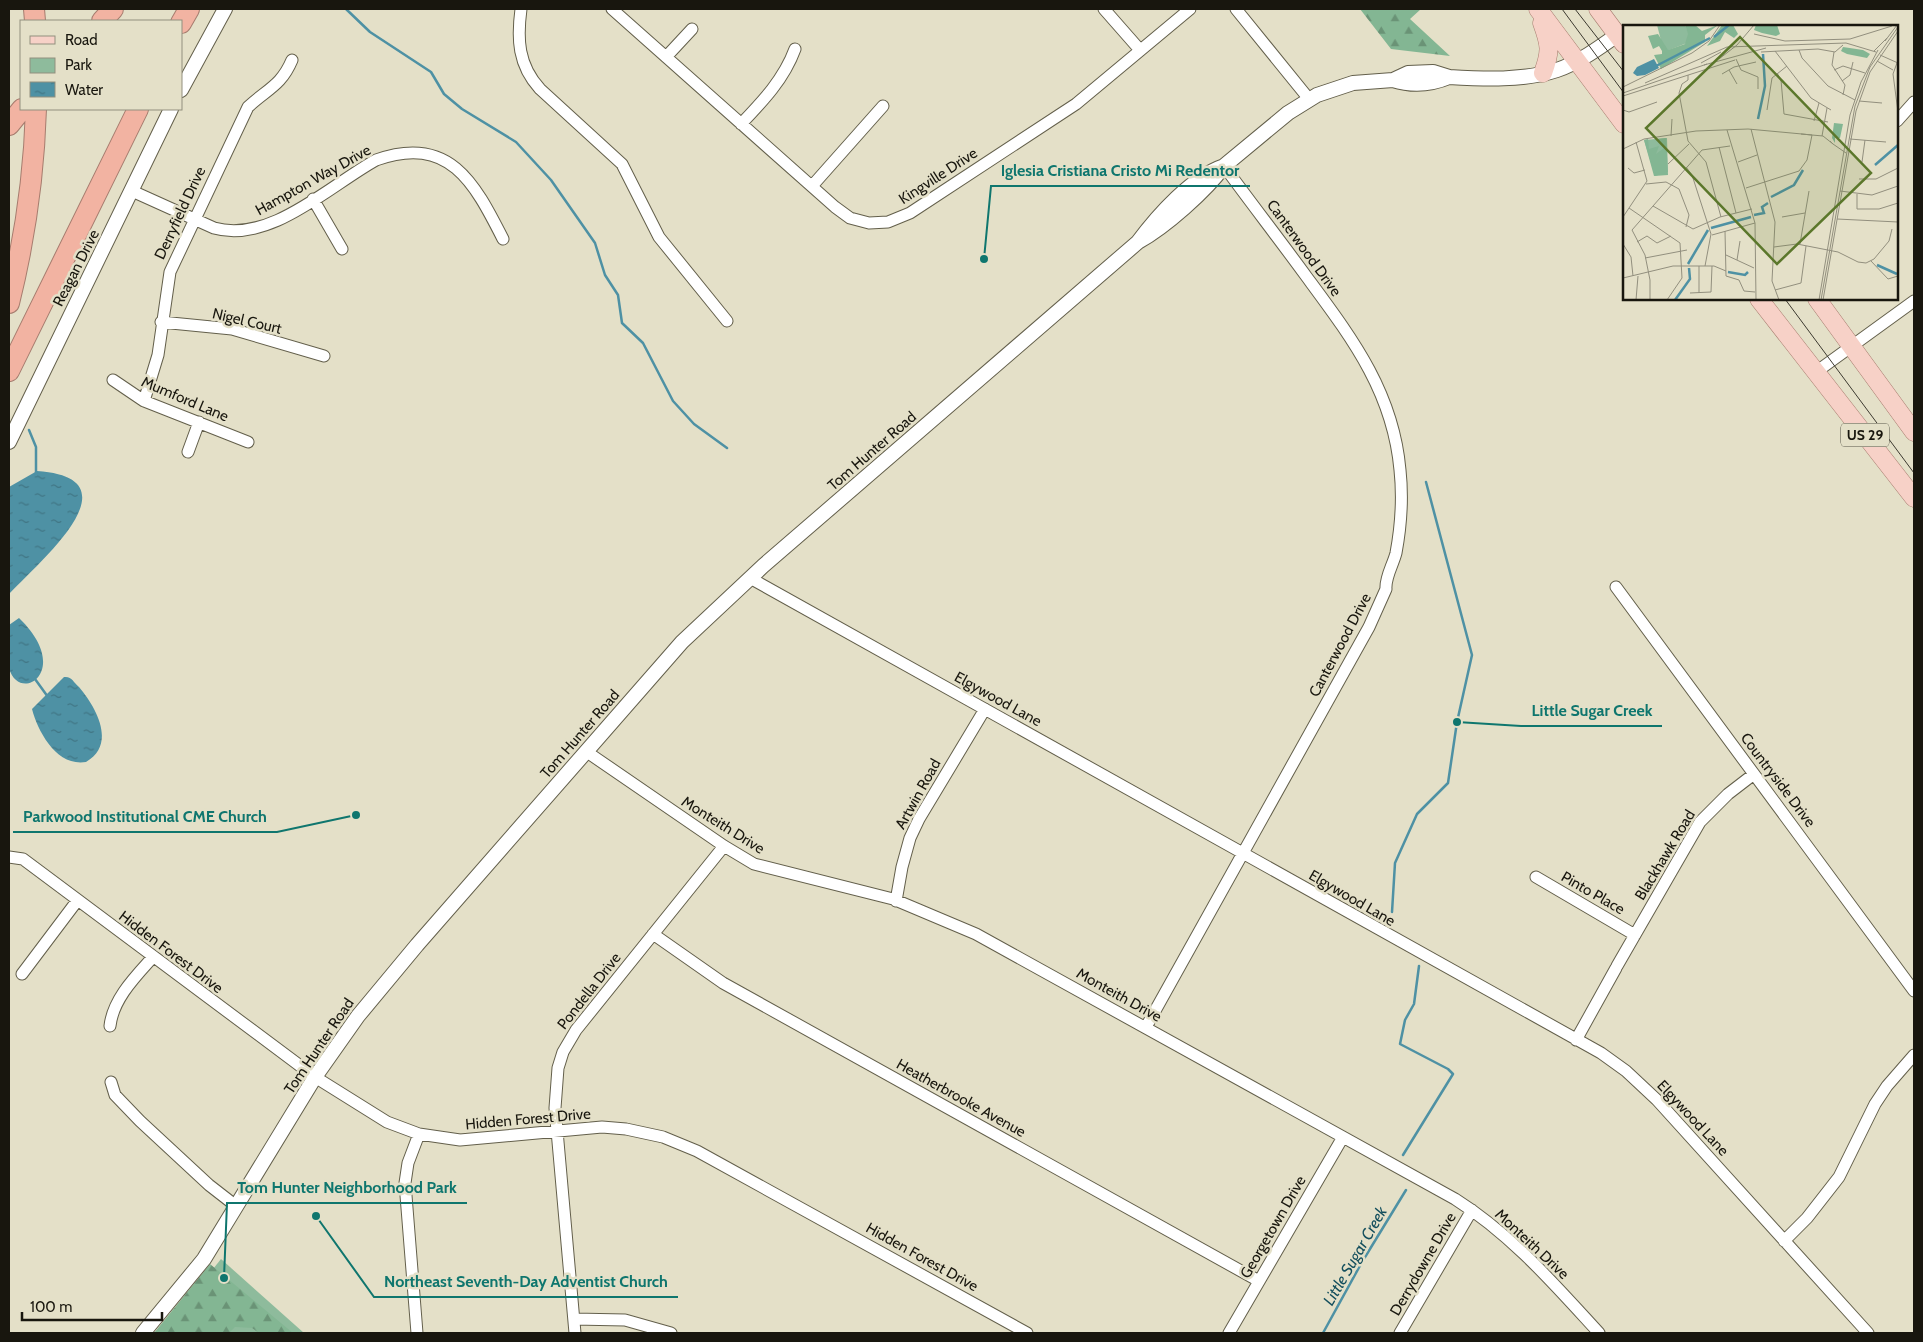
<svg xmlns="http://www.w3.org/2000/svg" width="1923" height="1342" viewBox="0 0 1923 1342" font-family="Cabin,sans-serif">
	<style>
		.green { fill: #8ebb9c }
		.forest { fill: url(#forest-firs) }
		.water { fill: url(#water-ripples) }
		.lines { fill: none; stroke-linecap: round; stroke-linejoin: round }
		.stream { stroke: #4e91a4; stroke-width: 2.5 }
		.minor-casing { stroke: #635f4b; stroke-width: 13 }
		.tertiary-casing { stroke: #635f4b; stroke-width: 16 }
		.primary-casing { stroke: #a67c6e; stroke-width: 19 }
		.motorway-casing { stroke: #a67c6e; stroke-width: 22 }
		.minor { stroke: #fff; stroke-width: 11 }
		.tertiary { stroke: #fff; stroke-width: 14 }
		.primary { stroke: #f7d1c7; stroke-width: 18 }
		.motorway { stroke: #f2b3a2; stroke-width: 20 }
		.tram { stroke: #3d3a30; stroke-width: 1 }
		.labels { text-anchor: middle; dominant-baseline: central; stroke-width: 5; stroke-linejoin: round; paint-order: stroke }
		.shield { fill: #e4e0c8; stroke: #555346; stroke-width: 1 }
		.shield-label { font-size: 14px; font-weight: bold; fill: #18160e }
		.street-label { font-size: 15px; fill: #18160e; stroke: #e4e0c8 }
		.water-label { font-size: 16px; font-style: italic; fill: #144f5d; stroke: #e4e0c8 }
		.inset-river { fill: none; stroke: #4e91a4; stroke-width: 2.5 }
		.inset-road { fill: none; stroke: #928f7e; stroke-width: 1 }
		.view { fill: #5b772b; fill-opacity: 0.15; stroke: #5b772b; stroke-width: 2.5 }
		.inset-edge { fill: none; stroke: #18160e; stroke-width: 2.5 }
		.leader { fill: none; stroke: #0f766e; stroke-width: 2 }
		.callout-dot { fill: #0f766e; stroke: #e4e0c8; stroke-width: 2 }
		.callout-label { font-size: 16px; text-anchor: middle; font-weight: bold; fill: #0f766e; stroke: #e4e0c8; stroke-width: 5; stroke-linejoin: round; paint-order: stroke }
	</style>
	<defs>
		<pattern id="forest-firs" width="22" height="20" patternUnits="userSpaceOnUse" patternTransform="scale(1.25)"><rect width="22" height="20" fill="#83b693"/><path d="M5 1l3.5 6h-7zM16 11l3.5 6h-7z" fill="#6a9376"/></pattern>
		<pattern id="water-ripples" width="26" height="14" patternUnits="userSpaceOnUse" patternTransform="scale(1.25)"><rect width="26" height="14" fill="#4e91a4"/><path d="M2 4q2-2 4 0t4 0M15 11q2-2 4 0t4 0" fill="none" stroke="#407584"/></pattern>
	</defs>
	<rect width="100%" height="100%" fill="#e4e0c8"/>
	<!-- green -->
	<path class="green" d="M221,1259l83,74h-142z"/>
	<!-- forest -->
	<path class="forest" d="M1360,9h61l-11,10 40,37 -59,-7z
		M210,1264l83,69h-34l-7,-5 -17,-1 -6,6h-75z"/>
	<!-- water -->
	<path class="water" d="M37,471c103,7 2,91 -28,123v-107z
		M19,618c55,53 0,87 -10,50 -3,-13 0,-30 0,-43z
		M64,677c8,-1 9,5 15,10 17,20 38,57 7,75 -29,5 -48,-30 -54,-53z"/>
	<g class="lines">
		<!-- stream -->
		<path class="stream" d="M346,9l24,23 61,40 13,22 18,15 54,33 35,38 44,63 10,32 13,20 4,28 21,20 30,58 21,23 33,24
			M29,430l7,17v28
			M35,679l13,18
			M1392,912l3,-49 22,-49 31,-31 9,-61 15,-67 -46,-173
			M1403,1155l50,-81 -5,-5 -48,-25 5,-24 9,-16 5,-38
			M1323,1333l39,-71 44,-72"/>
		<!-- minor casing -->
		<g class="minor-casing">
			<path id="minor" d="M521,9c-4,30 -3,56 19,80l82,75 37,73 68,84
				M612,9l223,198 15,11 19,5 19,-1 22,-9 166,-109 114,-95
				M1104,9l36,41
				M1236,9l73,90
				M666,57l26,-28
				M1897,121l17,-19
				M741,124c22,-23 43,-45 54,-75
				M812,186l71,-80
				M132,191l82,37c56,16 115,-42 162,-68 73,-26 98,22 127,79
				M313,199l29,50
				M161,322l71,7 92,27
				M1816,372l98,-71
				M113,380l31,21 104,41
				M144,401l14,-46 12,-83 78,-165c19,-18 33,-21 44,-47
				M188,452l11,-30
				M750,578l851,475 25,18 31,29 211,233
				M1616,587l298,404
				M587,752l137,94 30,18 139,35 83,35 479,265c57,36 99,85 144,134
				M9,857l14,2 292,218 72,45 32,12 41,6 142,-13 24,2 37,8 34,14 330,182
				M1536,877l99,58
				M896,901l6,-34 8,-29 9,-19 66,-110
				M653,934l70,49 536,298
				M1617,966l83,-144 28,-28 26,-20
				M22,974l55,-73
				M110,1026c3,-27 25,-49 43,-69
				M1146,1027l223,-400 17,-38c-1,-12 7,-24 10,-36 5,-27 7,-55 4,-83 -7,-79 -49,-133 -94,-194 -27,-37 -55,-73 -82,-110
				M1576,1040l40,-72
				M111,1082l4,13 25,26 69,64 27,21
				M1784,1241l23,-23 32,-41 36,-73 12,-18 27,-31
				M574,1319l51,1 46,13
				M417,1333l-12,-150 3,-20 11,-29
				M575,1333l-20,-225 3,-40 5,-16 13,-22 148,-184
				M1229,1333l114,-196
				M1400,1333l72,-123"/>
		</g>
		<!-- tertiary casing -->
		<g class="tertiary-casing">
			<path id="tertiary" d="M1449,77c34,2 75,4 108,-7 21,-7 42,-22 60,-35
				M181,90l44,-81
				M1224,166l64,-53 29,-18 36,-12 40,-3 15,-7 25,-1 16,5c-19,8 -37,9 -56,3
				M9,442l162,-333
				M143,1333l61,-74 111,-182 43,-61 59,-71 265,-303 81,-76 375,-324c20,-27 54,-65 86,-76 -18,25 -59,61 -86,76"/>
		</g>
		<!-- primary casing -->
		<g class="primary-casing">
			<path id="primary" d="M1538,9l86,115
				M1598,9l26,35
				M1542,23c8,22 9,28 1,50
				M1759,299l155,199
				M1817,299l97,133"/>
		</g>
		<!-- motorway casing -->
		<g class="motorway-casing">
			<path id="motorway" d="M34,9l1,12
				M102,21l11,-12
				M181,23l8,-14
				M9,125l13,-16
				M9,303c16,-64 25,-128 27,-194
				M9,371l129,-262"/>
		</g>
		<!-- minor -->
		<use href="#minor" class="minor"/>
		<!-- tertiary -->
		<use href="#tertiary" class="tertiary"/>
		<!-- primary -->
		<use href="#primary" class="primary"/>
		<!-- motorway -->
		<use href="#motorway" class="motorway"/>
		<!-- tram -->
		<path class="tram" d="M1562,9l62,84
			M1575,9l49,63
			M1785,299l129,174"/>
	</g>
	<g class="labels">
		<!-- shield labels -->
		<rect class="shield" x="1841" y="423.5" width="48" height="23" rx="4"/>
		<g class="shield-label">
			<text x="1865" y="435">US 29</text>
		</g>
		<!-- street labels -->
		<g class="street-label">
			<text transform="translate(938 176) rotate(-33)">Kingville Drive</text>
			<text transform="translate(313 180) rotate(-29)">Hampton Way Drive</text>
			<text transform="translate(180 213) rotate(-65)">Derryfield Drive</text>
			<text transform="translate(1304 248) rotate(54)">Canterwood Drive</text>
			<text transform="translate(76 268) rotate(-63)">Reagan Drive</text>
			<text transform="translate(247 321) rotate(13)">Nigel Court</text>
			<text transform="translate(185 399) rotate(23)">Mumford Lane</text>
			<text transform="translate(872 451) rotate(-41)">Tom Hunter Road</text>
			<text transform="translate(1340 645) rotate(-62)">Canterwood Drive</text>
			<text transform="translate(998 699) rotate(29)">Elgywood Lane</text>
			<text transform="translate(580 734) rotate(-49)">Tom Hunter Road</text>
			<text transform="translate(1778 780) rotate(53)">Countryside Drive</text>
			<text transform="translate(918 794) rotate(-61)">Artwin Road</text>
			<text transform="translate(723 825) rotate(32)">Monteith Drive</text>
			<text transform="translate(1665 855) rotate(-59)">Blackhawk Road</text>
			<text transform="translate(1593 893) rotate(30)">Pinto Place</text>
			<text transform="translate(1352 898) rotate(30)">Elgywood Lane</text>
			<text transform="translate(171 952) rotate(37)">Hidden Forest Drive</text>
			<text transform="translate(589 991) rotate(-52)">Pondella Drive</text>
			<text transform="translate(1119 995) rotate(29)">Monteith Drive</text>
			<text transform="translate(319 1046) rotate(-56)">Tom Hunter Road</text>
			<text transform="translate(961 1098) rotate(29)">Heatherbrooke Avenue</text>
			<text transform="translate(1693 1118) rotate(47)">Elgywood Lane</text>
			<text transform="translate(528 1119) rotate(-5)">Hidden Forest Drive</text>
			<text transform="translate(1273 1227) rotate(-60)">Georgetown Drive</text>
			<text transform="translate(1532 1244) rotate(43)">Monteith Drive</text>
			<text transform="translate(922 1257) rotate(29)">Hidden Forest Drive</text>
			<text transform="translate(1423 1264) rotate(-60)">Derrydowne Drive</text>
		</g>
		<!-- water labels -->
		<g class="water-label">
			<text transform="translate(1355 1256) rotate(-60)">Little Sugar Creek</text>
		</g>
	</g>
	<!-- overview -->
	<g transform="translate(1623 25)">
		<rect width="275" height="275" fill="#e4e0c8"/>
		<path d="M34,0h28l7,16 -28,11zM44,113l1,34 -13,4 -11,-36z" fill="#8ebb9c"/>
		<path d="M62,0h10l7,6 16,-6 -13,10v7l-44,27 -7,-14 8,-1v-3l-3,-5 -6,3 -5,-13 10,-2 10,16 17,-6 3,-10zM99,0h11l5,9 -4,4 -9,-6 -5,9 -13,5zM133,0h21l3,9 -4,2 -14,-3 -8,-3zM220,22l20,3 7,4 -3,4 -20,-4 -6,-3zM211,98l9,1 -3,14h-5v5l-3,-5zM43,113l2,37 -14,1 -10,-36 4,-1 1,10 10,-3 -3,8 8,-6 -7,-9z" fill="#83b693"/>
		<path d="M31,34l5,9 -14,7 -8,1 -4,-3 4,-6z" fill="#4e91a4"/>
		<path class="inset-river" d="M91,12l15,-12M33,41l54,-28M135,94l7,-33 -2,-32M252,140l23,-20M148,172l23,-12 9,-15M131,190l10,-2 -2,-6 6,-4M88,203l40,-11M65,239l20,-34M254,240l20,9M105,247l17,3 3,-3M52,275l15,-21 -1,-11"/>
		<path class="inset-road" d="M131,9l31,7 65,-2 42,-13M262,16l12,-16M176,25l3,8 26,28 27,14M152,26l36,47 20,12M251,26l13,-13M138,27l57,-3 17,3 8,-7M211,27l-2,13 13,20 -2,10M257,30l18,8M96,34l18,-14 17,-20M113,34l5,11 17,7v12M275,35l-5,14 5,38M254,36l16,9M78,38l20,-11M81,40l62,-17M106,45l8,14M211,45l9,-4 22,7M154,48l4,7 3,34 44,8M99,49l12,-7 22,-5M65,50v5l-6,4 -3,9 9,48 18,21 15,55M219,56l8,-6 3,-13M22,58l82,-36 119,-4 30,9M0,62l69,-34 17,-12 11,-16M0,68l84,-29M0,71l112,-36M236,76l23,2M0,85l6,2 28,-10M144,85l5,-32 15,-12M191,96l5,-18M128,104l24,93 -3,59 7,19M104,105l28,93 1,77M48,111l1,-17M199,111l5,-28M227,114l36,3M210,119l13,9M96,122l17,66M0,124l21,-10 52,-8 52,-2 54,5 10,1 -11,-1M115,137l19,-7M239,137l3,-22M45,139l21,-20M63,142l6,8 19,59 -6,32M5,143l6,5 11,-3M236,154h17l22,-11M23,159l20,-2 13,7 10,26 -3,12M123,163l53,-17 8,-11 5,-25 11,1 10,8 -3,-3M217,166l32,4 26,-9M234,169v15h22l19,-6M30,181l40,23 27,-12 32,-8M6,183l51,35 2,35 -15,22M0,192l24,-36 -11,-39M159,192l23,-4M214,194l61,3M102,206l1,45 13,4 5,11 11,1M89,210l43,-12M14,217l10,-6 10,7 14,-7M0,219l8,13 2,19M177,219l9,-53M151,222l23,-3 41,8 20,10 8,1 8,-4 15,-18 3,-12M103,230l28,13M22,233l42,-8M114,235l3,-19M248,236l17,18 10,-3M0,253l50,-12h41l12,5M152,265l26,-7 5,-37M67,268l21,-1 1,-26M76,268v-27M13,275l2,-24M27,275v-20l-5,-25 -13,-25 70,-80 28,-4M196,275l31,-185 11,-33 17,-32M198,275l34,-194 15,-39 28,-40M200,275l33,-189 14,-39 28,-41"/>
		<path class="view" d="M117,12l131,136 -94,91 -131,-136z"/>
		<rect width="275" height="275" class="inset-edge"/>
	</g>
	<!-- callouts -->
	<path class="leader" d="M984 259L991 186H1250M1457 722L1521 726H1662M356 815L277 832H13M224 1278L227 1203H467M316 1216L374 1297H678"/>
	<g class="callout-dot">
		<circle cx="984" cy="259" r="5"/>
		<circle cx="1457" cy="722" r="5"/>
		<circle cx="356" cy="815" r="5"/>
		<circle cx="224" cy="1278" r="5"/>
		<circle cx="316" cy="1216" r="5"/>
	</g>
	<g class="callout-label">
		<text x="1120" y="176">Iglesia Cristiana Cristo Mi Redentor</text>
		<text x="1592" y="716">Little Sugar Creek</text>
		<text x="145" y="822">Parkwood Institutional CME Church</text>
		<text x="347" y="1193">Tom Hunter Neighborhood Park</text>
		<text x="526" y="1287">Northeast Seventh-Day Adventist Church</text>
	</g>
	<!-- border -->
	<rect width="1923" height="1342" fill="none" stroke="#18160e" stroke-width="20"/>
	<!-- legend -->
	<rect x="20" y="20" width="162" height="90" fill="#e4e0c8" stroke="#928f7e"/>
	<rect x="30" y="36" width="25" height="8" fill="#f7d1c7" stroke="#928f7e"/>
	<text x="65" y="45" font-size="15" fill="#18160e">Road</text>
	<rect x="30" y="58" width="25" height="15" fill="#8ebb9c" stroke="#928f7e"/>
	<text x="65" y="70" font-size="15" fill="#18160e">Park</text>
	<rect x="30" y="82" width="25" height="15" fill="url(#water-ripples)" stroke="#928f7e"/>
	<text x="65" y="95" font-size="15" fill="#18160e">Water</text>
	<!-- scale -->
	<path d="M22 1312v8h140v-8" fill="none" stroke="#18160e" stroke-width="2.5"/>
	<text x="30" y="1312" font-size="15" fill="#18160e" stroke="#e4e0c8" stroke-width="4" paint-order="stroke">100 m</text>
</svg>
